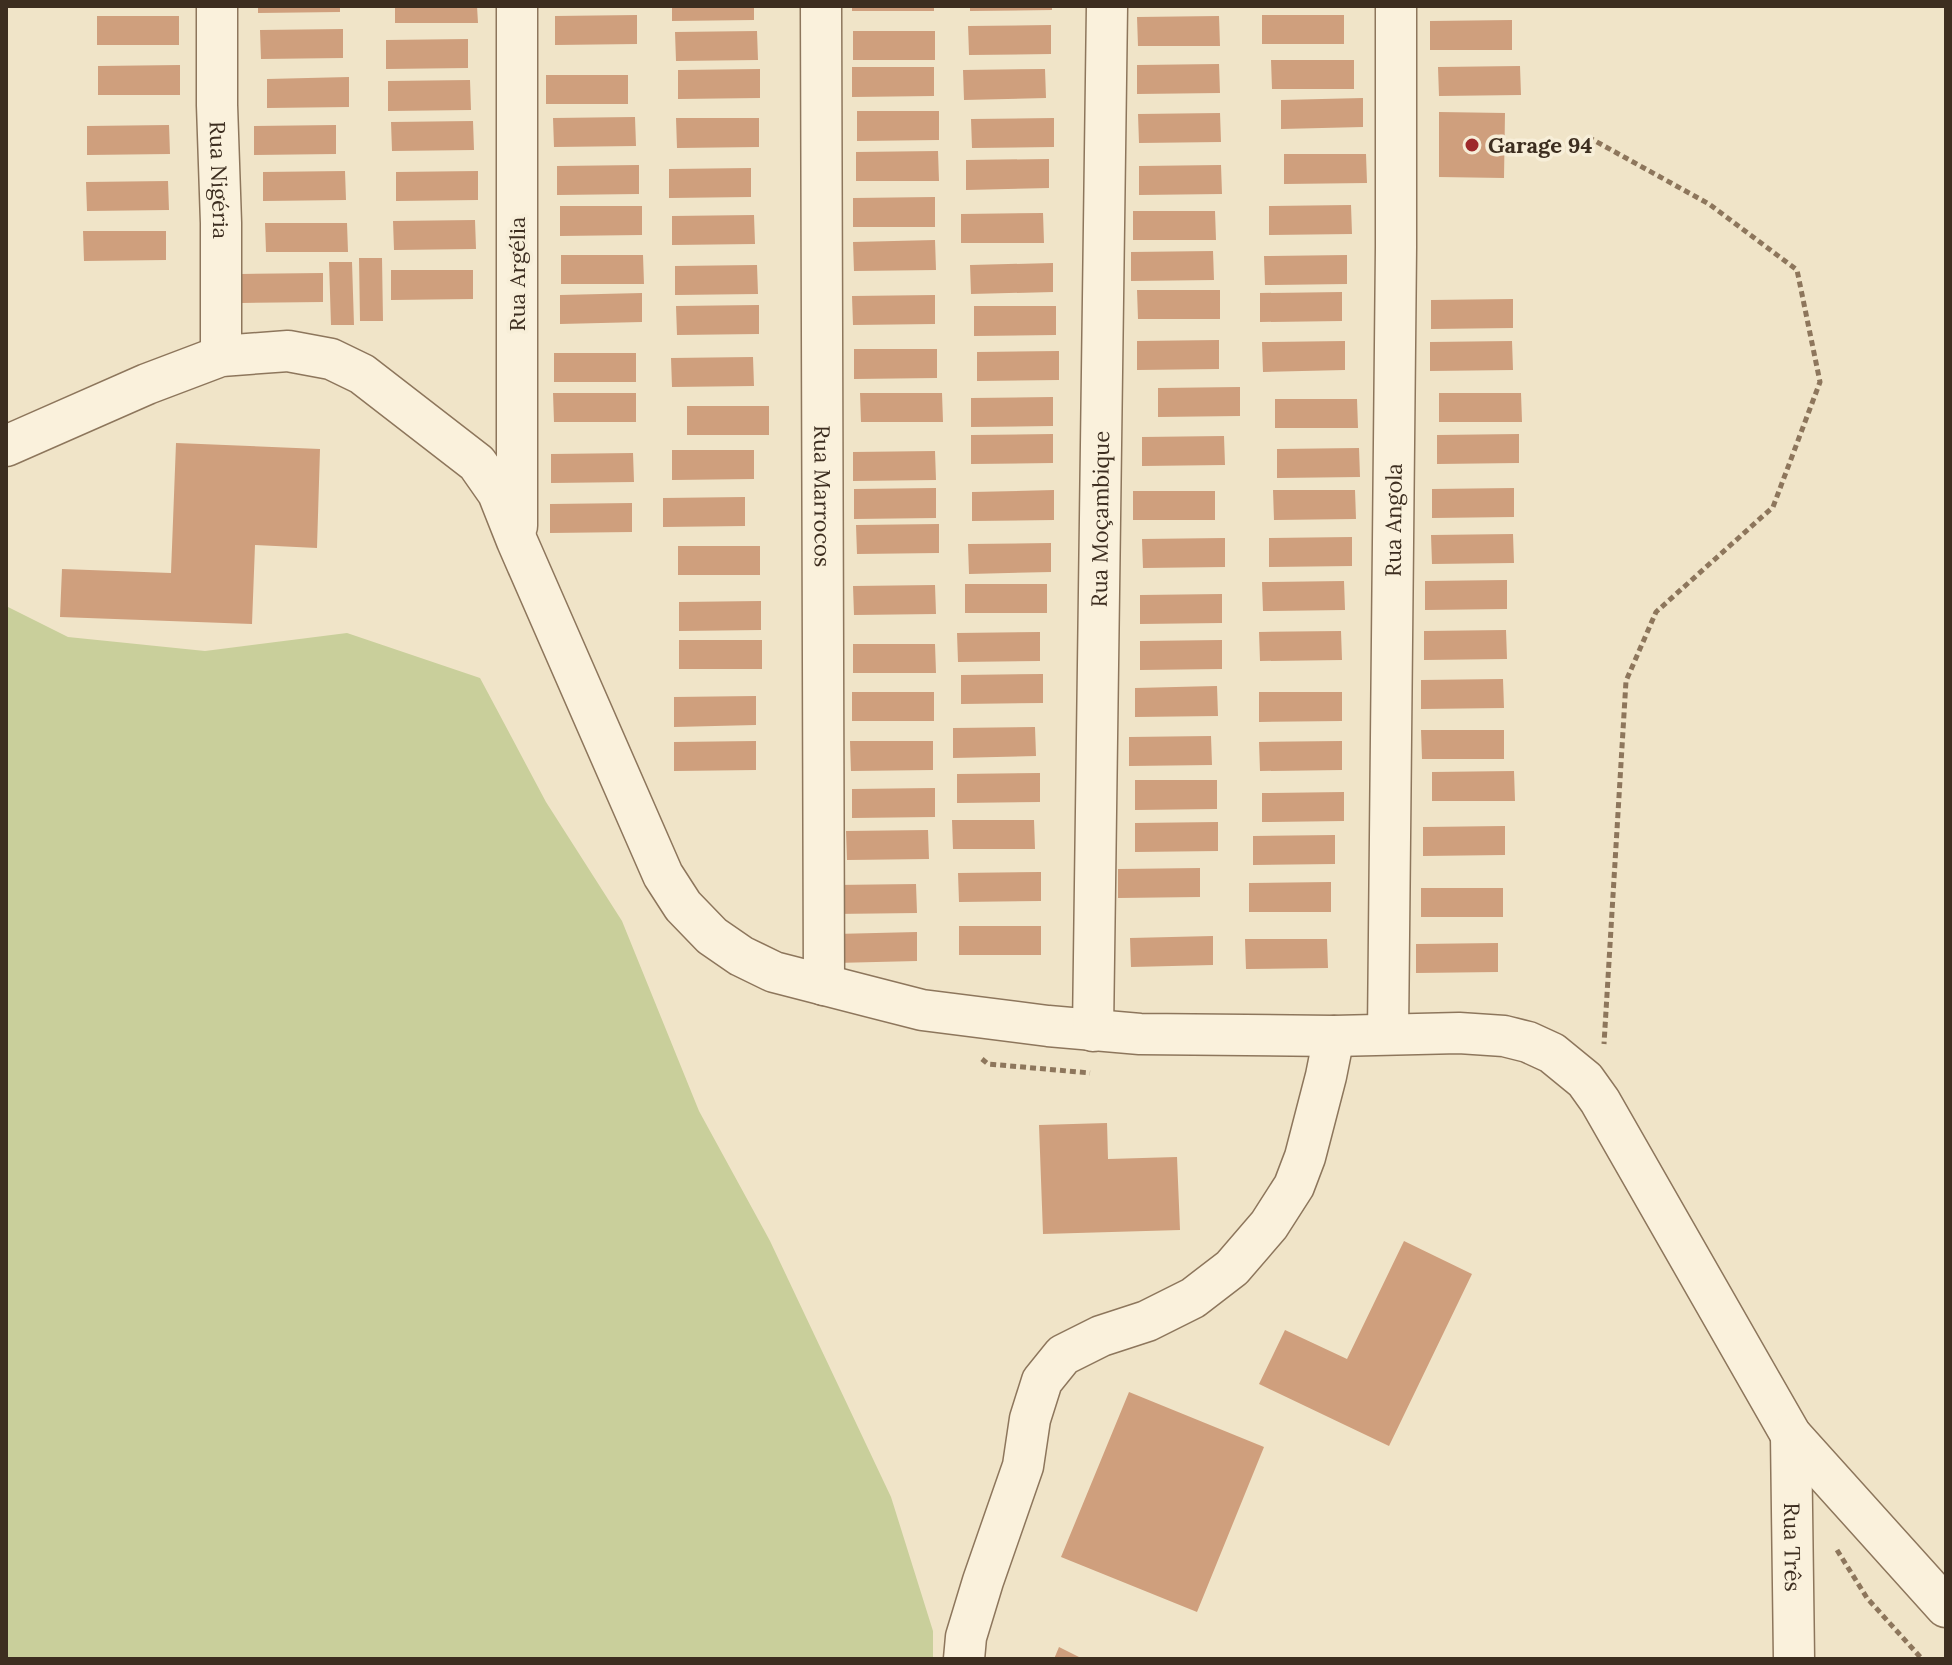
<svg xmlns="http://www.w3.org/2000/svg" width="1952" height="1665" viewBox="0 0 1952 1665" font-family="Lora,serif">
	<style>
		.green { fill: #c9cf9b }
		.building { fill: #cf9f7d }
		.lines { fill: none; stroke-linecap: round; stroke-linejoin: round }
		.minor-casing { stroke: #8d765c; stroke-width: 43 }
		.path { stroke: #8d765c; stroke-width: 5; stroke-dasharray: 6 4; stroke-linecap: butt }
		.minor { stroke: #faf1dc; stroke-width: 40 }
		.poi-dot { fill: #9e2a2b; stroke: #f7eed8; stroke-width: 3 }
		.labels { text-anchor: middle; dominant-baseline: central; stroke-width: 7; stroke-linejoin: round; paint-order: stroke }
		.poi-label { font-size: 22px; font-weight: bold; fill: #3d2e20; stroke: #f7eed8; text-anchor: start }
		.street-label { font-size: 22px; fill: #3d2e20; stroke: #f7eed8 }
	</style>
	<rect width="100%" height="100%" fill="#f0e4c8"/>
	<!-- green -->
	<path class="green" d="M6,606l62,31 137,14 142,-18 133,45 66,124 76,119 77,190 71,130 121,256 42,134v28h-927z"/>
	<!-- building -->
	<path class="building" d="M258,6h82v6l-82,1z
		M395,6h82l1,17h-83z
		M672,6h82v14l-82,1z
		M852,6h82v5h-82z
		M970,6h82v4l-82,1z
		M637,15v29l-82,1v-29z
		M1262,15h82v29h-82z
		M97,16h82v29h-82z
		M1219,16l1,30h-82l-1,-29z
		M1512,20v30h-82v-29z
		M1051,25v29l-82,1 -1,-29z
		M343,29v29l-82,1 -1,-29z
		M757,31l1,29 -82,1 -1,-29z
		M853,31h82v29h-82z
		M468,39v29l-82,1v-29z
		M1271,60h83v29h-82z
		M1219,64l1,29 -83,1v-29z
		M180,65v30h-82v-29z
		M1520,66l1,29 -82,1 -1,-29z
		M852,67h82v29l-82,1z
		M760,69v29l-82,1v-29z
		M1045,69l1,29 -82,2 -1,-30z
		M546,75h82v29h-82z
		M349,77v30l-82,1v-29z
		M470,80l1,30 -83,1v-30z
		M1363,98v29l-82,2v-29z
		M857,111h82v29l-82,1z
		M1439,112l66,1 -1,65 -65,-1z
		M1220,113l1,29 -82,1 -1,-29z
		M635,117l1,29 -82,1 -1,-29z
		M676,118h83v29l-82,1z
		M1054,118v29l-82,1 -1,-29z
		M473,121l1,29 -82,1 -1,-29z
		M169,125l1,29 -83,1v-29z
		M336,125v29l-82,1v-29z
		M938,151l1,30h-83v-29z
		M1284,154h82l1,29 -83,1z
		M1049,159v29l-83,2v-30z
		M639,165v29l-82,1v-29z
		M1221,165l1,29 -83,1v-29z
		M751,168v29l-82,1v-29z
		M345,171l1,29 -83,1v-29z
		M478,171v29l-82,1v-29z
		M168,181l1,29 -82,1 -1,-29z
		M935,197v30h-82v-29z
		M1351,205l1,29 -83,1v-29z
		M560,206h82v29l-82,1z
		M1133,211h82l1,29h-83z
		M1043,213l1,30h-83v-29z
		M754,215l1,29 -83,1v-29z
		M475,220l1,29 -82,1 -1,-29z
		M265,223h82l1,29h-82z
		M83,231h83v29l-82,1z
		M935,240l1,30 -82,1 -1,-29z
		M1213,251l1,29 -83,1v-29z
		M561,255h82l1,29h-83z
		M1347,255v29l-82,1 -1,-29z
		M359,258h23l1,63h-23z
		M329,262h23l2,63h-23z
		M1053,263v29l-82,2 -1,-29z
		M757,265l1,29 -83,1v-29z
		M391,270h82v29l-82,1z
		M323,273v29l-82,1v-29z
		M1137,290h83v29h-82z
		M1342,292v29l-82,1v-29z
		M642,293v29l-82,2v-29z
		M935,295v29l-82,1 -1,-29z
		M1513,299v29l-82,1v-29z
		M759,305v29l-82,1 -1,-29z
		M974,306h82v29l-82,1z
		M1219,340v29l-82,1v-29z
		M1345,341v29l-82,2 -1,-30z
		M1512,341l1,29 -83,1v-29z
		M854,349h83v29l-83,1z
		M1059,351v29l-82,1v-29z
		M554,353h82v29h-82z
		M753,357l1,29 -82,1 -1,-29z
		M1240,387v29l-82,1v-29z
		M553,393h83v29h-82z
		M860,393h82l1,29h-82z
		M1439,393h82l1,29h-83z
		M1053,397v29l-82,1v-29z
		M1275,399h82l1,29h-83z
		M687,406h82v29h-82z
		M1053,434v29l-82,1v-29z
		M1519,434v29l-82,1v-29z
		M1224,436l1,29 -83,1v-29z
		M176,443l144,6 -3,99 -62,-3 -3,79 -192,-7 2,-48 109,4z
		M1359,448l1,29 -83,1v-29z
		M672,450h82v29l-82,1z
		M935,451l1,29 -83,1v-29z
		M633,453l1,29 -83,1v-29z
		M936,488v30l-82,1v-30z
		M1514,488v29l-82,1v-29z
		M1054,490v30l-82,1v-29z
		M1273,490h82l1,29 -82,1z
		M1133,491h82v29h-82z
		M745,497v29l-82,1v-29z
		M632,503v29l-82,1v-29z
		M939,524v29l-82,1 -1,-29z
		M1513,534l1,29 -82,1 -1,-29z
		M1352,537v29l-83,1v-29z
		M1225,538v29l-82,1 -1,-29z
		M1051,543v29l-82,2 -1,-30z
		M678,546h82v29h-82z
		M1507,580v29l-82,1v-29z
		M1344,581l1,29 -82,1 -1,-29z
		M965,584h82v29h-82z
		M935,585l1,29 -82,1 -1,-29z
		M1222,594v29l-82,1v-29z
		M761,601v29l-82,1v-29z
		M1506,630l1,29 -83,1v-29z
		M1341,631l1,29 -82,1 -1,-29z
		M1040,632v29l-82,1 -1,-29z
		M679,640h83v29h-83z
		M1222,640v29l-82,1v-29z
		M853,644h82l1,29h-83z
		M1043,674v29l-82,1v-29z
		M1503,679l1,29 -83,1v-29z
		M1217,686l1,30 -83,1v-29z
		M852,692h82v29h-82z
		M1259,692h83v29l-83,1z
		M756,696v29l-82,2v-30z
		M1035,727l1,29 -83,2v-30z
		M1421,730h83v29h-82z
		M1211,736l1,29 -83,1v-29z
		M756,741v29l-82,1v-29z
		M850,741h83v29l-82,1z
		M1342,741v29l-82,1 -1,-29z
		M1514,771l1,30h-83v-29z
		M1040,773v29l-83,1v-29z
		M1135,780h82v29l-82,1z
		M935,788v29l-83,1v-29z
		M1344,792v29l-82,1v-29z
		M952,820h82l1,29h-82z
		M1218,822v29l-83,1v-29z
		M1505,826v29l-82,1v-29z
		M928,830l1,29 -82,1 -1,-29z
		M1335,835v29l-82,1v-29z
		M1200,868v29l-82,1v-29z
		M1041,872v29l-82,1 -1,-29z
		M1331,882v30h-82v-29z
		M916,884l1,29 -83,1v-29z
		M1421,888h82v29h-82z
		M959,926h82v29h-82z
		M917,932v29l-82,2v-29z
		M1213,936v29l-82,2 -1,-29z
		M1245,939h82l1,29 -82,1z
		M1498,943v29l-82,1v-29z
		M1107,1123l1,36 69,-2 3,73 -137,4 -4,-109z
		M1404,1241l68,33 -83,172 -130,-62 26,-54 62,29z
		M1129,1392l135,55 -67,165 -136,-55z
		M1059,1647l24,12h-29z"/>
	<g class="lines">
		<!-- minor casing -->
		<g class="minor-casing">
			<g id="minor">
				<path id="s1" d="M217,6v99l4,118v133"/>
				<path id="s2" d="M821,6l3,979"/>
				<path d="M6,446l141,-62 74,-28 67,-5 43,8 31,15 115,89 21,30 19,48 146,334 20,31 29,30 29,20 33,16 148,38 126,16 92,8 194,2 125,-3 45,3 24,6 24,11 33,27 15,21 191,334 155,172"/>
				<path d="M517,526v-520"/>
				<path id="s3" d="M1093,1031l14,-1025"/>
				<path id="s4" d="M1388,1034l8,-787v-241"/>
				<path id="s5" d="M1791,1435l3,224"/>
				<path d="M964,1659l2,-22 17,-56 40,-115 7,-47 12,-38 21,-26 38,-19 46,-15 46,-23 39,-30 37,-43 25,-39 11,-29 21,-81 8,-40"/>
			</g>
		</g>
		<!-- path -->
		<path class="path" d="M1588,137l121,67 88,66 23,112 -47,125 -117,105 -30,69 -22,363
			M982,1059l6,5 102,9
			M1837,1550l30,48 55,61"/>
		<!-- minor -->
		<use href="#minor" class="minor"/>
	</g>
	<!-- markers -->
	<circle class="poi-dot" cx="1472" cy="145" r="8"/>
	<g class="labels">
		<!-- poi labels -->
		<g class="poi-label">
			<text x="1488" y="145">Garage 94</text>
		</g>
		<!-- street labels -->
		<g class="street-label">
			<text stroke="none"><textPath href="#s1" startOffset="174">Rua Nigéria</textPath></text>
			<text transform="translate(517 274) rotate(-90)">Rua Argélia</text>
			<text stroke="none"><textPath href="#s2" startOffset="490">Rua Marrocos</textPath></text>
			<text stroke="none"><textPath href="#s3" startOffset="512">Rua Moçambique</textPath></text>
			<text stroke="none"><textPath href="#s4" startOffset="514">Rua Angola</textPath></text>
			<text stroke="none"><textPath href="#s5" startOffset="112">Rua Três</textPath></text>
		</g>
	</g>
	<!-- border -->
	<rect width="1952" height="1665" fill="none" stroke="#3d2e20" stroke-width="16"/>
</svg>
